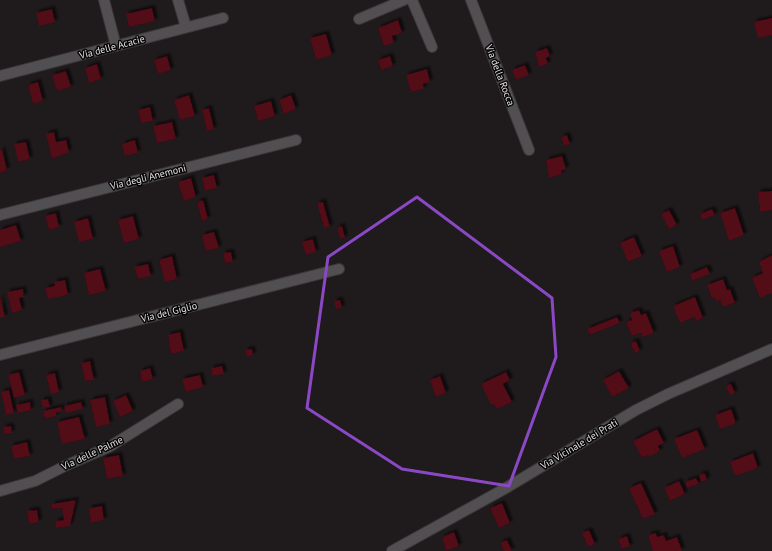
<svg xmlns="http://www.w3.org/2000/svg" width="772" height="551" viewBox="0 0 772 551" font-family="'PT Sans',sans-serif">
	<style>
		.building { fill: #530818; filter: url(#shadow) }
		.lines { fill: none; stroke-linecap: round; stroke-linejoin: round }
		.minor-casing { stroke: #3b3638; stroke-width: 12 }
		.minor { stroke: #514f51; stroke-width: 10 }
		.marked { fill: none; stroke: #8b48c5; stroke-width: 3; stroke-linejoin: round }
		.labels { text-anchor: middle; dominant-baseline: central; stroke-width: 3; stroke-linejoin: round; paint-order: stroke }
		.street-label { font-size: 10px; fill: #e7e4e5; stroke: #070606 }
	</style>
	<defs>
		<filter id="shadow"><feDropShadow dx="3" dy="-3" stdDeviation="1" flood-color="#0009"/></filter>
	</defs>
	<rect width="100%" height="100%" fill="#1f1a1c"/>
	<!-- building -->
	<path class="building" d="M152,8l3,13 -26,6 -3,-13z
		M52,9l3,13 -16,4 -3,-13z
		M772,18v17l-14,3 -4,-16z
		M398,20l4,13 -10,3 2,7 -10,3 -6,-18z
		M326,34l6,21 -16,5 -6,-22z
		M547,48l3,8 -4,2 2,6 -9,3 -4,-15z
		M167,56l4,14 -13,4 -4,-14z
		M390,56l3,10 -12,4 -3,-10z
		M97,64l4,15 -12,4 -4,-15z
		M525,65l4,10 -13,5 -4,-10z
		M427,69l3,13 -7,2 1,5 -13,3 -5,-17z
		M66,71l5,16 -14,4 -5,-16z
		M38,82l5,19 -10,3 -5,-19z
		M189,95l6,21 -15,4 -6,-20z
		M291,95l5,14 -12,5 -5,-14z
		M271,101l4,15 -17,5 -4,-15z
		M150,107l3,14 -12,2 -3,-13z
		M209,108l5,21 -7,2 -5,-21z
		M172,122l4,17 -19,4 -4,-17z
		M54,132l2,10 10,-2 3,12 -17,7 -6,-25z
		M567,135l3,9 -6,2 -3,-9z
		M135,140l3,13 -13,3 -3,-12z
		M26,142l4,17 -12,3 -4,-18z
		M0,150h2l5,20 -7,3z
		M562,156l4,13 -5,2 1,3 -13,4 -3,-18z
		M214,175l3,13 -12,3 -3,-13z
		M191,178l5,19 -12,4 -6,-19z
		M772,191v19l-12,2 -2,-20z
		M203,200l5,19 -6,2 -5,-19z
		M323,202l7,25 -6,1 -7,-25z
		M735,208l9,27 -15,6 -9,-28z
		M712,209l3,6 -13,5 -2,-6z
		M669,210l8,15 -8,4 -8,-15z
		M56,213l3,14 -10,3 -4,-14z
		M133,216l6,23 -15,4 -6,-23z
		M88,218l5,21 -14,3 -5,-20z
		M16,225l5,16 -21,6v-17z
		M342,226l3,12 -5,1 -3,-11z
		M214,232l5,16 -13,3 -4,-16z
		M634,237l8,19 -14,6 -8,-19z
		M313,239l3,13 -10,3 -4,-13z
		M673,246l7,21 -13,5 -8,-21z
		M231,252l2,10 -8,1 -2,-10z
		M772,255v38l-12,5 -8,-20 11,-5 -4,-11z
		M172,256l5,23 -12,3 -6,-22z
		M148,264l3,12 -13,3 -4,-12z
		M707,267l3,7 -18,7 -2,-7z
		M100,269l6,22 -17,4 -5,-22z
		M723,279l4,11 3,-1 5,14 -12,4 -3,-7 -4,2 -1,-4 -3,1 -5,-14z
		M65,280l3,15 -20,4 -3,-11 10,-2 -1,-4z
		M23,289l1,8 -5,1 3,12 -10,3 -5,-21z
		M0,296l5,21 -5,1z
		M695,297l8,21 -7,3 -2,-4 -14,6 -7,-17z
		M340,300l2,8 -6,1 -2,-8z
		M639,310l2,5 5,-2 8,20 -11,4 -2,-4 -9,3 -6,-14 6,-2 -2,-7z
		M617,317l3,6 -30,12 -3,-6z
		M180,332l4,19 -13,3 -3,-19z
		M636,341l4,10 -5,2 -5,-10z
		M252,349l1,6 -6,2 -2,-7z
		M90,361l4,19 -9,1 -4,-18z
		M222,366l2,8 -12,2 -1,-8z
		M150,368l3,11 -11,3 -2,-11z
		M619,371l10,17 -17,9 -9,-17z
		M19,372l6,23 -11,3 -6,-23z
		M506,372l4,8 -7,4 9,18 -15,7 -3,-5 -3,1 -10,-21z
		M55,373l4,19 -8,2 -5,-19z
		M200,375l3,12 -17,5 -4,-13z
		M440,376l6,17 -10,4 -6,-17z
		M731,384l4,9 -5,2 -4,-9z
		M9,390l5,23 -8,2 -5,-23z
		M126,395l7,16 -13,6 -7,-16z
		M105,397l5,27 -14,3 -6,-27z
		M48,399l2,8 -7,1 -2,-8z
		M30,402l1,8 -13,3 -2,-8z
		M81,402l2,7 -17,4 -2,-7z
		M61,407l1,4 -6,2v3l-11,3 -2,-8z
		M731,409l5,14 -16,6 -5,-14z
		M79,417l6,22 -23,5 -5,-22z
		M11,426l1,7 -8,1 -1,-7z
		M657,429l7,14 -6,3 2,5 -11,6 -1,-2 -6,3 -9,-17z
		M697,430l8,19 -23,9 -8,-19z
		M27,442l3,14 -16,3 -3,-13z
		M753,453l5,15 -23,8 -5,-14z
		M119,455l4,21 -16,3 -4,-21z
		M705,473l2,7 -6,2 -2,-7z
		M696,478l3,6 -12,4 -2,-6z
		M679,481l6,13 -15,7 -6,-13z
		M641,483l14,31 -12,5 -14,-31z
		M76,500l-6,26 -14,2 -1,-7 9,-1 -2,-12 -10,1v-5z
		M502,503l8,20 -11,5 -9,-20z
		M102,506l2,14 -13,3 -2,-15z
		M37,510l2,12 -10,2 -2,-13z
		M589,530l6,14 -7,3 -6,-14z
		M454,532l5,14 -13,5 -4,-14z
		M656,533l1,4 7,-2 2,6 11,-4 5,14h-29l-5,-16z
		M627,536l3,10 -8,3 -4,-10z
		M507,540l5,11h-8l-4,-8z"/>
	<g class="lines">
		<!-- minor casing -->
		<g class="minor-casing">
			<path id="minor" d="M104,0l12,46
				M178,0l8,27
				M412,0l20,47
				M471,0l58,150
				M359,19l45,-19
				M0,76l223,-58
				M0,215l296,-75
				M0,355l339,-86
				M0,491l35,-10 32,-16 42,-18 69,-43
				M392,551l114,-63 130,-78 32,-16 104,-45"/>
		</g>
		<!-- minor -->
		<use href="#minor" class="minor"/>
	</g>
	<!-- marked area -->
	<path class="marked" d="M417,197l135,101 4,59 -47,129 -107,-17 -95,-61 21,-151z"/>
	<g class="labels">
		<!-- street labels -->
		<g class="street-label">
			<text transform="translate(112 47) rotate(-15)">Via delle Acacie</text>
			<text transform="translate(500 75) rotate(69)">Via della Rocca</text>
			<text transform="translate(148 177) rotate(-14)">Via degli Anemoni</text>
			<text transform="translate(169 312) rotate(-14)">Via del Giglio</text>
			<text transform="translate(579 444) rotate(-31)">Via Vicinale dei Prati</text>
			<text transform="translate(92 453) rotate(-25)">Via delle Palme</text>
		</g>
	</g>
</svg>
